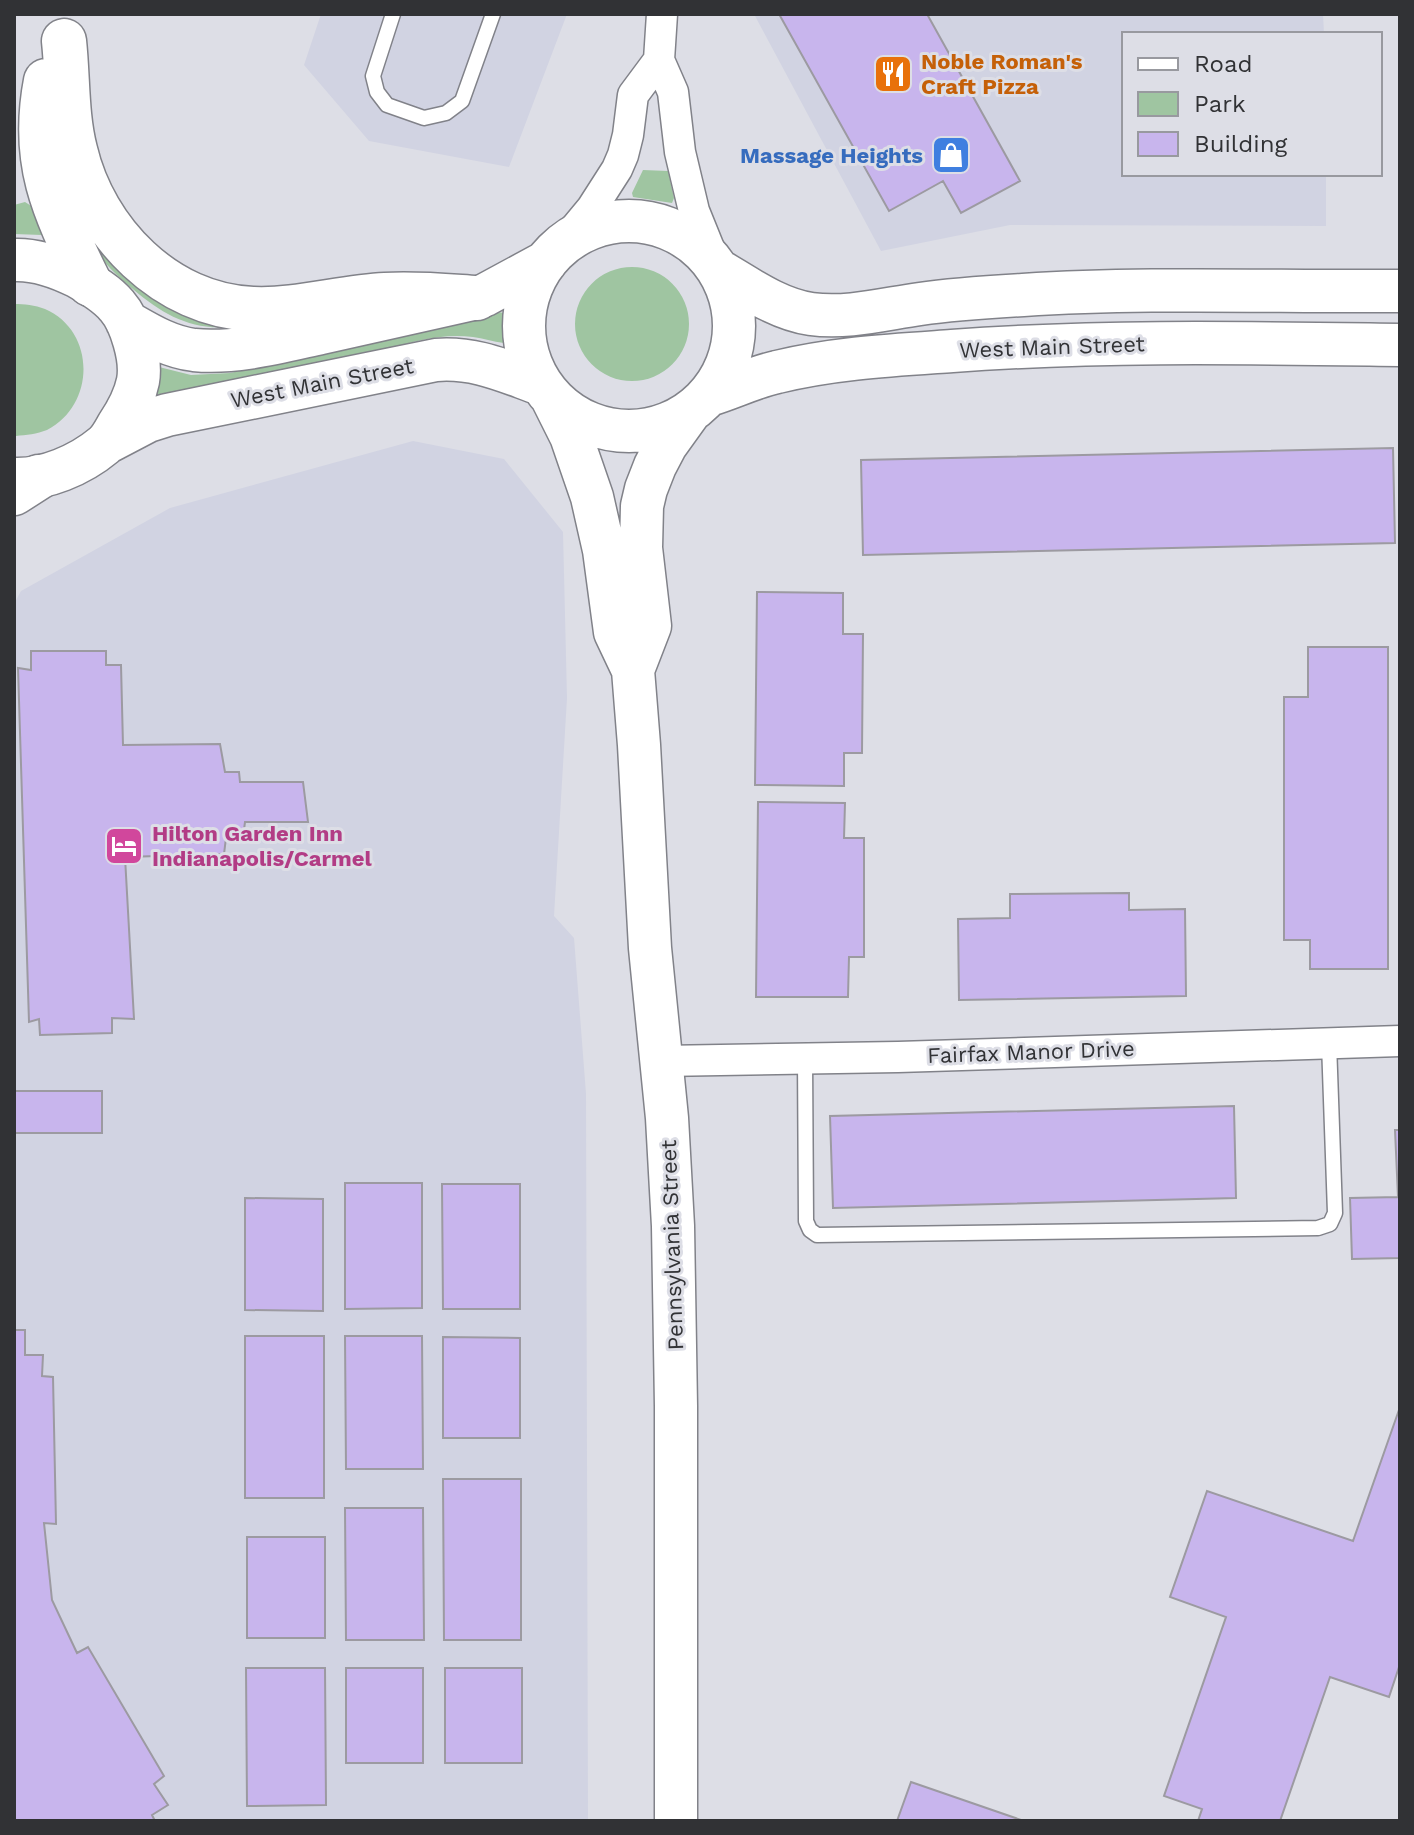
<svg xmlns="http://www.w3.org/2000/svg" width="1414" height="1835" viewBox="0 0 1414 1835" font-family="'Work Sans',sans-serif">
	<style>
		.built { fill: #d1d3e2 }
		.green { fill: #9fc5a1 }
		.building { fill: #c8b5ed; stroke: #9c9aa1; stroke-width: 2 }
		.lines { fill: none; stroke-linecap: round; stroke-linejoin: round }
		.service-casing { stroke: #818289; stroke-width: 17 }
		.minor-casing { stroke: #818289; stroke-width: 33 }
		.secondary-casing { stroke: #818289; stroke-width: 45 }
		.motorway-casing { stroke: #818289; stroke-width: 47 }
		.service { stroke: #fff; stroke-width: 14 }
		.minor { stroke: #fff; stroke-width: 30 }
		.secondary { stroke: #fff; stroke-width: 42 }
		.motorway { stroke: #fff; stroke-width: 44 }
		.labels { text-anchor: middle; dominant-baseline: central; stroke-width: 6; stroke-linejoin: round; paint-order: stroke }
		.food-label { font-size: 22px; font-weight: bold; fill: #c56008; stroke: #dddee6; text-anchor: start }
		.shop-label { font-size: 22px; font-weight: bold; fill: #366cbe; stroke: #dddee6; text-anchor: end }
		.street-label { font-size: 22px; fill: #313235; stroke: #dddee6 }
		.hotel-label { font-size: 22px; font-weight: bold; fill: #b23c85; stroke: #dddee6; text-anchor: start }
	</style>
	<rect width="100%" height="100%" fill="#dddee6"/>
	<!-- built -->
	<path class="built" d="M321,14h246l-58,153 -140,-26 -65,-76z
		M754,14h569l1,20h-200v140h202v52l-316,-1 -129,26z
		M413,441l91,18 59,73 4,166 -13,218 20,22 12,156 2,727h-574v-1217l7,-13 149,-83z"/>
	<!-- green -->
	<path class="green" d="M643,170l25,1 6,27 -2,5 -39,-6 -1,-4z
		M25,202l11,7 7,24 -1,2 -28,-1v-29z
		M102,250l125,77c-37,3 -66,-14 -93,-37 -14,-12 -26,-22 -36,-37z
		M575 324a57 57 0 1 1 114 0a57 57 0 1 1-114 0Z
		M14,304c10,0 21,1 31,5 51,22 51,96 2,121 -10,4 -21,5 -31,6h-2z
		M498,312l6,1 1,2 1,25 -2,3c-11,-1 -21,-5 -31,-6 -30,-4 -59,4 -88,13l-230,45 4,-28 32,8 39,-2 225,-48z"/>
	<!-- building -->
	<path class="building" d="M779,14h148l93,167 -59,32 -18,-32 -54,30z
		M1393,448l2,95 -532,12 -2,-95z
		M757,592l86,1v41h20l-1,119h-18v33l-89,-1z
		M1308,647h80v322h-78v-29h-26v-243h24z
		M31,651h75v14h15l2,80 97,-1 5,28h14l1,10h63l5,40h-63l-2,15 -17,1 -2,16 -99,3 9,162 -22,-1v15l-72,2 -1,-16 -10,3 -11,-354 13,2z
		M758,802l87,1 -1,35h20v119h-15l-1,40h-92z
		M1129,893v17l56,-1 1,87 -227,4 -1,-81 52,-1v-24z
		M14,1091h88v42h-88z
		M1234,1106l2,92 -403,10 -3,-92z
		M1395,1130h5v128l-48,1 -2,-61 48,-1z
		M345,1183h77v125l-77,1z
		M442,1184h78v125h-77z
		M245,1198l78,1v112l-78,-1z
		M14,1330h11v25h18l-1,21 11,1 3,147 -12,-1 8,77 25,53 11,-6 76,129 -10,8 14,21 -16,10 3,6h-141z
		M245,1336h79v162h-79z
		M345,1336h77l1,133h-77z
		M443,1337l77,1v100h-77z
		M1400,1407v257l-11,33 -59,-20 -50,144h-82l4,-12 -38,-13 62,-179 -56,-20 37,-106 146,50z
		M443,1479h78v161h-77z
		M345,1508h78l1,132h-78z
		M247,1537h78v101h-78z
		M246,1668h79l1,137 -79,1z
		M346,1668h77v95h-77z
		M445,1668h77v95h-77z
		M911,1782l113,39h-127z"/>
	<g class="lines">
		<!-- service casing -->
		<g class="service-casing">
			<path id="service" d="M393,14l-20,62 4,16 10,13 37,13 22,-5 16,-12 31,-87
				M805,1058l1,163 4,9 7,5 501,-7 12,-4 5,-11 -6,-170"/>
		</g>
		<!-- minor casing -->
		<g class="minor-casing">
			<path id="minor" d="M662,14l-3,46 14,32 7,60 14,59 23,57
				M558,249l34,-41 25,-39 6,-14 5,-20 5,-40 26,-35
				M662,1061l236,-4 502,-16"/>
		</g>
		<!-- secondary casing -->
		<g class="secondary-casing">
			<path id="secondary" d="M524 326a105 105 0 1 1 210 0a105 105 0 1 1-210 0Z
				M14,260c23,-1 44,7 64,17 14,8 29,17 39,29 14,16 25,53 21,75 -3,15 -12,32 -20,44 -4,7 -8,15 -14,20 -24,20 -59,35 -90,34
				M718,270c29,17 59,39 93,44 36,5 73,-5 109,-10 34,-5 68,-7 103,-9 125,-8 251,-3 377,-4
				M127,322c21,12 42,25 67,28 42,4 86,-8 127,-17 52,-12 104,-23 156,-35l8,-3 61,-33
				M709,395c23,-7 45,-18 68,-23 57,-14 117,-17 175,-21 149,-11 298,-8 448,-6
				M552,398l19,38 21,61 12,53 11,82 18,38 6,75 11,203 17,170 6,108 3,180v415
				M106,443l42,-22 19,-6 269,-55c40,-3 68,11 105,24
				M633,670l17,-44 -9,-78 1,-42 4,-17 9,-23 11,-21 23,-32"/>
		</g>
		<!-- motorway casing -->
		<g class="motorway-casing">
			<path id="motorway" d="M64,41c4,37 2,74 11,109 19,82 91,156 178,159 44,2 88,-12 132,-14 31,-2 61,1 92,3
				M46,81c-16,83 9,131 44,203
				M14,493l25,-16"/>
		</g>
		<!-- service -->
		<use href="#service" class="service"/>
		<!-- minor -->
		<use href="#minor" class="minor"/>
		<!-- secondary -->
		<use href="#secondary" class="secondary"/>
		<!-- motorway -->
		<use href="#motorway" class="motorway"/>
	</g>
	<!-- icons -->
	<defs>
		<g id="restaurant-square" transform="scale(2)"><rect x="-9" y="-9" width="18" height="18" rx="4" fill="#e8710a" stroke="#dddee6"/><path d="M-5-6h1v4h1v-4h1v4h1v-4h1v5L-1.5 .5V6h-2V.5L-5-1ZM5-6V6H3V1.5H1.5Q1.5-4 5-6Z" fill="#fff"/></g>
		<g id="shop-square" transform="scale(2)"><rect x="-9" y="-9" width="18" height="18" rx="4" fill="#3f7fe0" stroke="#dddee6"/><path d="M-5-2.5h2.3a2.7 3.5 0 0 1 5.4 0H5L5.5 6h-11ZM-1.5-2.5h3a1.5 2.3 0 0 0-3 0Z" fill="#fff"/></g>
		<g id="hotel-square" transform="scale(2)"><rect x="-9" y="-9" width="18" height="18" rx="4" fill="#d1479c" stroke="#dddee6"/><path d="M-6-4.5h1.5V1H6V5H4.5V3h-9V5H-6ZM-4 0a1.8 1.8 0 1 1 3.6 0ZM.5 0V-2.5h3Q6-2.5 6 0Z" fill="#fff"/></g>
	</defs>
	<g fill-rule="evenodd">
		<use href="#restaurant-square" x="893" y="74"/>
		<use href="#shop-square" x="951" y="155"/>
		<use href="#hotel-square" x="124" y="846"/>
	</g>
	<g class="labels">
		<!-- food labels -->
		<g class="food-label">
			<text x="921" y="61">Noble Roman's<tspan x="921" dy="25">Craft Pizza</tspan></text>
		</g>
		<!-- shop labels -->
		<g class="shop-label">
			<text x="923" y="155">Massage Heights</text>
		</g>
		<!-- street labels -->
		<g class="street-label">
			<text transform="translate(1052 347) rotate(-2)">West Main Street</text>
			<text transform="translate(322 383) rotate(-11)">West Main Street</text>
			<text transform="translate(1031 1052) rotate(-2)">Fairfax Manor Drive</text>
			<text transform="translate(672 1245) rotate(-92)">Pennsylvania Street</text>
		</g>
		<!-- hotel labels -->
		<g class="hotel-label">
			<text x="152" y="833">Hilton Garden Inn<tspan x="152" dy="25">Indianapolis/Carmel</tspan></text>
		</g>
	</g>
	<!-- border -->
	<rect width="1414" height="1835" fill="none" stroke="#313235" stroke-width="32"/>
	<!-- legend -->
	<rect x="1122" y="32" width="260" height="144" fill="#dddee6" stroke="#98999f" stroke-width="2"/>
	<rect x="1138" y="58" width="40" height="12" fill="#ffffff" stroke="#98999f" stroke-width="2"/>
	<text x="1194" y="72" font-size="24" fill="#313235">Road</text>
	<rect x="1138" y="92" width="40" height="24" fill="#9fc5a1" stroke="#98999f" stroke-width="2"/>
	<text x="1194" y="112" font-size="24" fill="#313235">Park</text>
	<rect x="1138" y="132" width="40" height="24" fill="#c8b5ed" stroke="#98999f" stroke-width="2"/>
	<text x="1194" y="152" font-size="24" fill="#313235">Building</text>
</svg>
